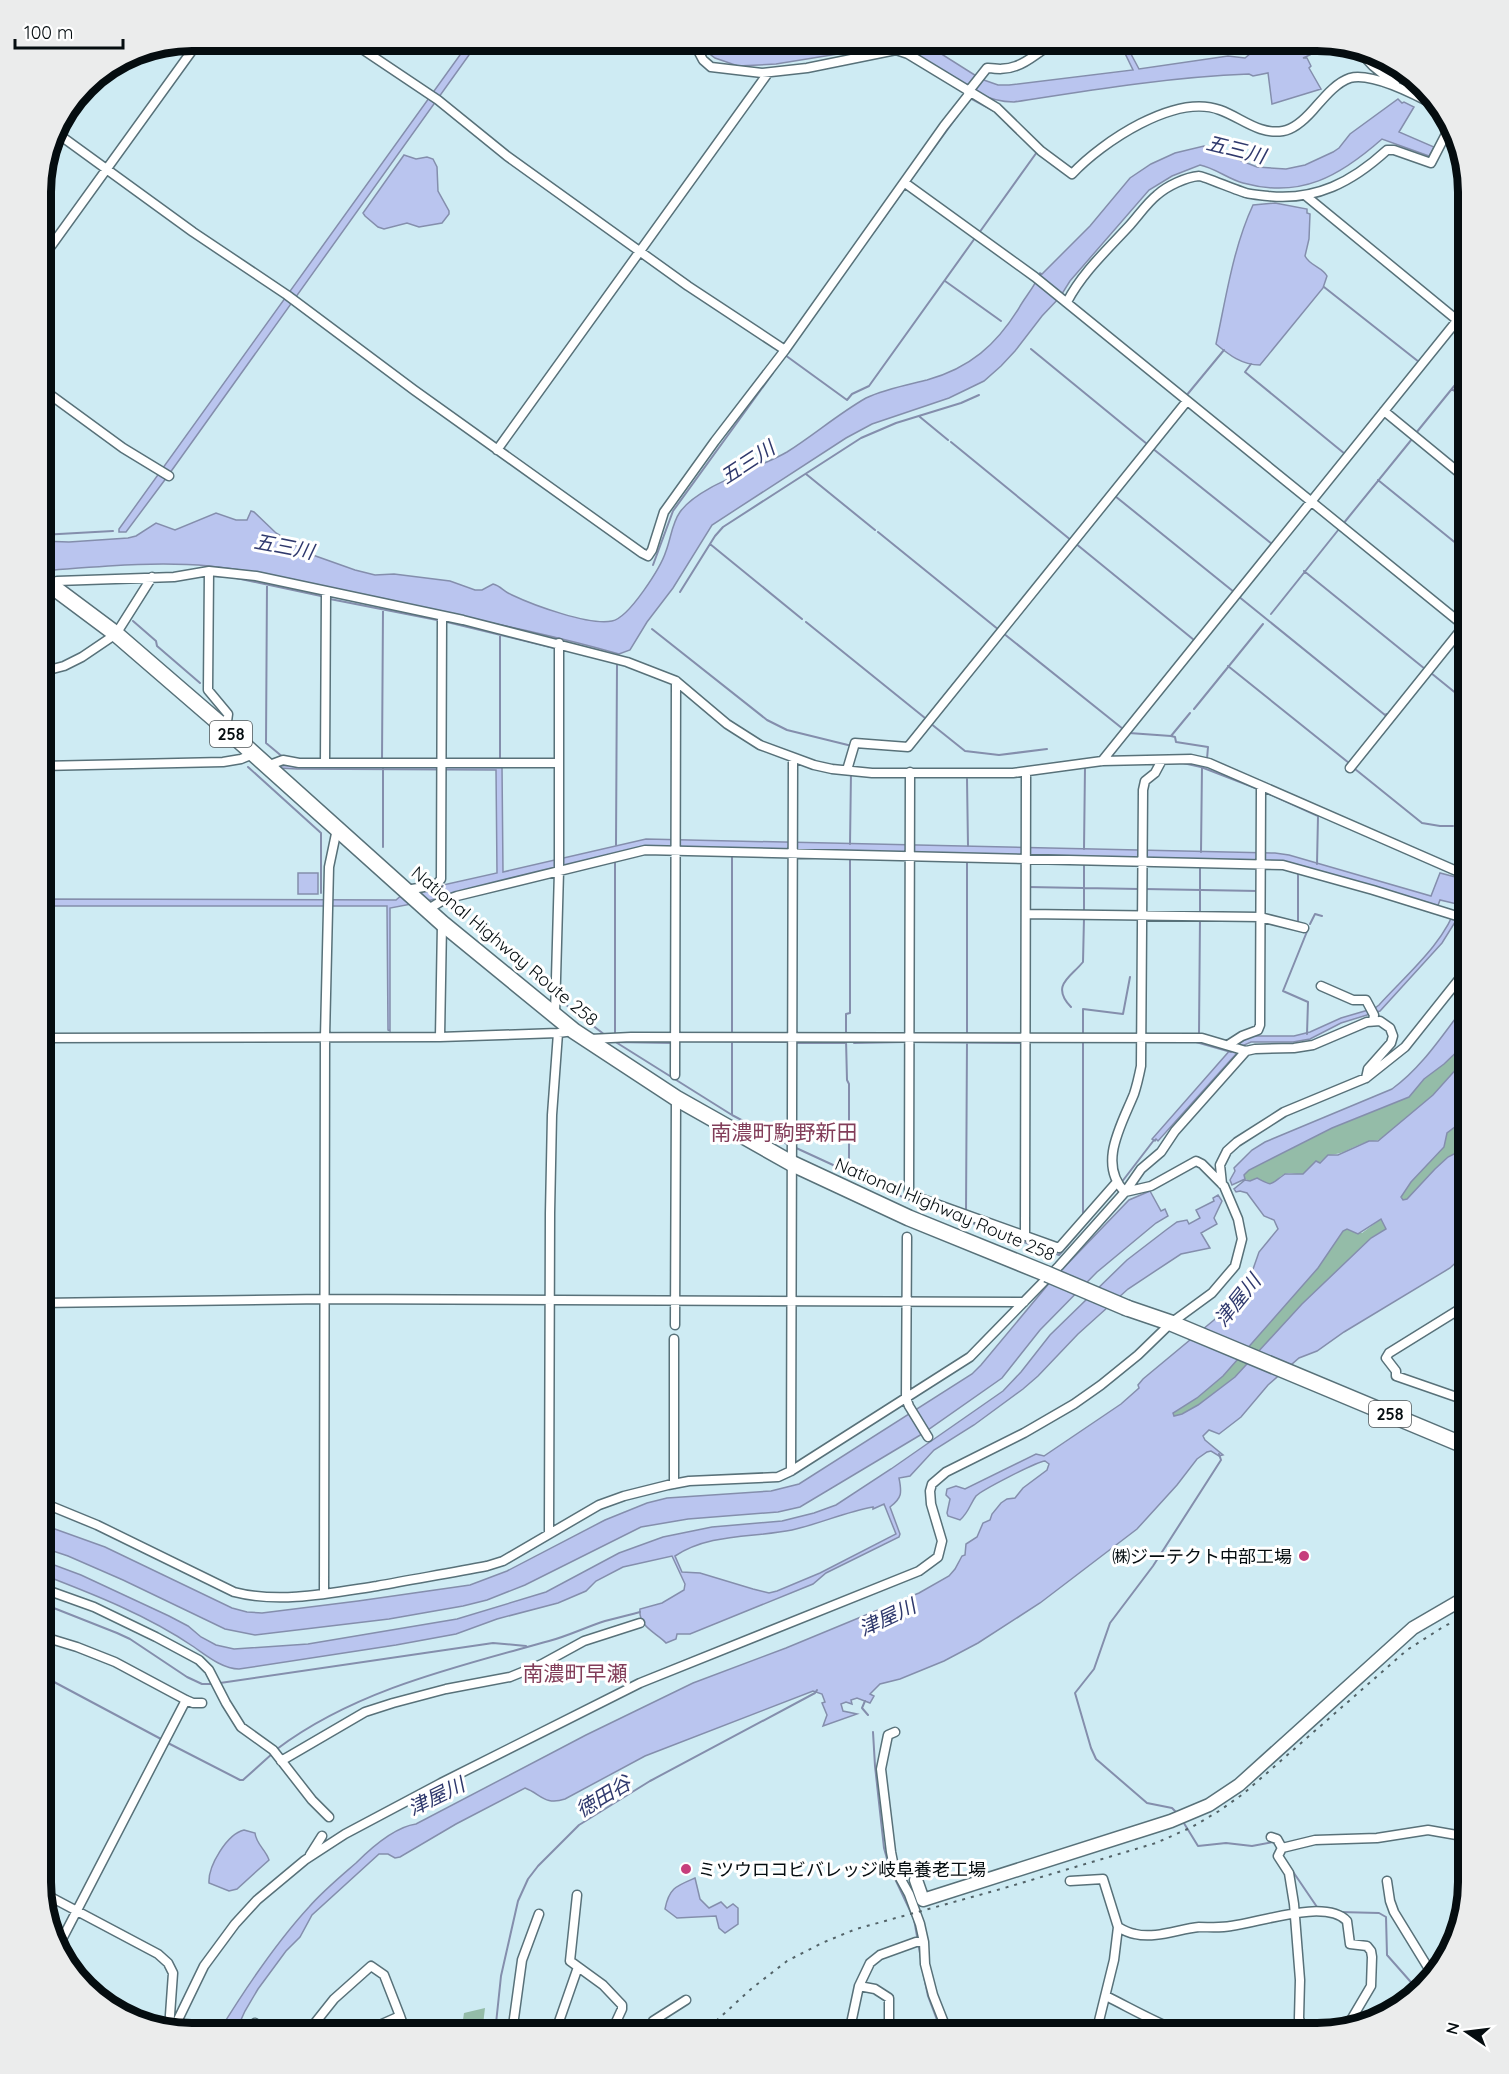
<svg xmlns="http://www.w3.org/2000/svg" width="1509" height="2074" viewBox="0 0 1509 2074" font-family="Quicksand,'Noto Sans JP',sans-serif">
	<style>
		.green { fill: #94bca8 }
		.water { fill: #bac5ef; stroke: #848eac; stroke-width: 1.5; fill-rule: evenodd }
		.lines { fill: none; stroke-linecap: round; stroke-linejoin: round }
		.stream { stroke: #848eac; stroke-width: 2 }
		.street-casing { stroke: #587179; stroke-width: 11 }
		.secondary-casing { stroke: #587179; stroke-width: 15 }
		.primary-casing { stroke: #587179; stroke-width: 16 }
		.highway-casing { stroke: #587179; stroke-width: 18 }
		.street { stroke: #fff; stroke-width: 8 }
		.secondary { stroke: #fff; stroke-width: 12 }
		.primary { stroke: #fff; stroke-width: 14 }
		.highway { stroke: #fff; stroke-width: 15 }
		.rail { stroke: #536368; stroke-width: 2; stroke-dasharray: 3 6; stroke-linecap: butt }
		.highway-bridge-casing { stroke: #587179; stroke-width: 18; stroke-linecap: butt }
		.highway-bridge { stroke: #fff; stroke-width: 15 }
		.poi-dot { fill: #c63f7c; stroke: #fff; stroke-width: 2 }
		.labels { text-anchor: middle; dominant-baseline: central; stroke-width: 6; stroke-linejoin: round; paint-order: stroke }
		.shield { fill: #fff; stroke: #505658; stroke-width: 1.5 }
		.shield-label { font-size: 16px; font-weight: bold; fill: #050d10 }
		.street-label { font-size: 18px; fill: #050d10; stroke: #fff }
		.poi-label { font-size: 18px; fill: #050d10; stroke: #fff; text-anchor: end }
		.water-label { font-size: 20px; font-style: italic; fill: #2f396d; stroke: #fff }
		.quarter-label { font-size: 21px; fill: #823d59; stroke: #fff }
		.rim { fill: none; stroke: #050d10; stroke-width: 8 }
	</style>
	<rect width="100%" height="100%" fill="#ceebf3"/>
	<!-- green -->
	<path class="green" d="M1468,1041v15l-35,39 -51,43c-6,4 -9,2 -15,4 -14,4 -24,13 -39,13l-9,8 -3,-2 -13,13c-5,1 -9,-1 -14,-1 -14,1 -14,21 -29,6h-5l-5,2 -5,-2 -1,-5 5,-4 83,-42 77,-31 15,-18 20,-15z
		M1468,1117v20l-10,15 -51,47h-6l1,-6 9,-11 33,-35 3,-14z
		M1381,1219l5,10 -15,9 -69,66 -67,73 -37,28 -16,9 -8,2 -1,-3 24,-15 26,-22 95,-108 25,-37 4,-2 15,4z
		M485,2008l-3,25h-21l3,-20z"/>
	<!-- water -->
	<path class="water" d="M470,41h9l-312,436 -41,55h-7v-3z
		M701,41h72v7l5,2 60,-9h83l60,38 17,6h11l124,-15 -14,-29h5l15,28 89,-13 17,2 11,-9 19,-8h38l2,4 -8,5 3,5 -7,3h4l4,8 -2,2 12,21 -49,15 -4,-31 -15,3 -4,-2c-79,3 -158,16 -235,28 -44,0 -75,-39 -113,-56h-14l-111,18 -38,2 -23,-8 -8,-6z
		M1398,99l4,4 2,-1 10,5 -15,25 35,15 -5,9 -47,-17c-42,37 -81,60 -139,44 -15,-4 -28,-15 -43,-18l-28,11 -23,14 -79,91 -10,16 -18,19 -27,35 -14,15 -17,15 -35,17 -77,26 -26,14 -134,87 -39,63 -26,34 -17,28 -11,4c-85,-24 -172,-40 -258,-59 -51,-11 -100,-24 -152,-29 -56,-5 -112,1 -168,5v-30l28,1 59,-4 8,-2 20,-13 19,7 41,-17 20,7h11l4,-9 3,1 22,21 34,21 45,16 20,5 19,-1 56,7 25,9h7l11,-6c8,2 11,8 19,11 21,10 78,31 100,26 17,-3 49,-54 54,-70 5,-13 6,-28 14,-39 19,-27 78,-43 107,-60 27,-17 51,-38 79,-54 19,-9 41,-13 61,-18 43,-12 69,-35 92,-72 6,-11 17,-23 21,-35l2,1 48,-48 40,-48 21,-14 24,-11 29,-7 53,21 29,2 19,-4 28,-13 6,-4 11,-14z
		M404,155l12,4 11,-2 6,2 4,8 1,24 11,20v3l-7,9 -23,4 -12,-4 -23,6 -6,-2 -13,-11 -2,-3z
		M1275,203l32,6v4l3,1 -1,25 -4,17c5,10 17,11 22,20l-4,12 -63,77c-18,0 -31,-10 -44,-21 10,-46 17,-96 37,-139z
		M296,765l206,1 1,106 143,-33 629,14 14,2 142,41 9,-23 27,7 -10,39 -15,24 -62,68 -39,12 -31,16 -17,3h-42l-7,3 -86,96 -2,-2 -1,2 -3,-2 87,-99 13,-4h42l16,-4 31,-14 34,-10 4,-3c27,-30 66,-62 78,-101l-17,-4 -3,8 -145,-43 -658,-15 -207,51 -37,7v123l-2,-1 -1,-124h-346v-7l355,1 7,-6 94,-21 -1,-103 -199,-1 -19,-1 -1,-2z
		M298,873h20v21h-20z
		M1468,1002v39l-24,23 -20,15 -15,18 -77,31 -83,42 -5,5 1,4 -13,6 -2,-5 5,-9 -1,-3 18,-18 13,-8 127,-53c31,-22 53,-58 76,-87z
		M1468,1056v61l-21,16 -3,14 -33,35 -10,15 2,3 4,-1 28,-30 13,-12 10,-5 10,-15v114l-18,17 -106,64 -27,19 -18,7 -31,27 -27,32 -22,17 -10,-4 -6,6 2,4 18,15 -4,1 -8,-5 -4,1 -10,7 -20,26 -40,44 -97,74 -62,40 -34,18 -44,18 -20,5 -10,10 4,2 -4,7 -13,-5 -6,2 1,4 -6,-2 -5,2 2,7 14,3 -34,12 4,-11 -5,-12 3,-1 -3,-8 -9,-3 -168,65 -80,43c-20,7 -24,-5 -40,-11l-69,36 -56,33 -5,1 -7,-4h-9l-67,61 -12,22 -14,14 -28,38 -13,22 -10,22h-17c27,-44 56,-88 91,-126 14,-16 31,-30 47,-44 15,-15 39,-36 60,-39l170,-89 107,-52 93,-35 133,-55 30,-17 6,-7 7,-13 3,-1 1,-11 11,-7 6,-14 7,-3 2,-6 9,-11 6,-4 8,-1 8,-10 24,-18 2,-6 -4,-3c-9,1 -63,29 -69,35 -6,8 -7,16 -16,24l-12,-4 -1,-3 3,-14 -4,-4 1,-6 9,-3 9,3 71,-35 8,2 77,-52 18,-16 -1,-3 5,-6 83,-69 26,-38 7,-20 19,-23 -4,-9 -10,-4 -17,-23 -7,-2 -4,1 -2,-3 11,-9 5,1 7,-3c17,9 12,7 28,-4h18l13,-13 4,2 8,-8h10l31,-14h9l55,-46zM1381,1219l5,10 -15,9 -69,66 -67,73 -37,28 -16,9 -8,2 -1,-3 24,-15 26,-22 95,-108 25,-37 4,-2 11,5z
		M1150,1191l11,20 4,-2 3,7 -12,7 -59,49 -57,58 -38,48 -80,56 -122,73 -22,5 -90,7 -47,8 -116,58 -38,15 -24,6 -74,13 -134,16 -30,-6 -102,-49 -55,-24 -27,-9v-23l64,23 127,61 15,4 15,1 96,-12 112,-16 37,-14 98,-51 42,-17 20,-5 104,-7 28,-7 173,-110 9,-9 70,-84 78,-81z
		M1218,1195l4,6 -8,17 3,6 -16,9 9,15 -29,6 -53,35 -50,45 -40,42 -15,13 -49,36 -40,25 -24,26 -11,2c3,15 3,20 -9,29l10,27 -1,3 -73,36 -13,11 -123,50h-13l-1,5 -10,4c-9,-10 -28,-16 -26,-34l22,-6 22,-13 1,-6 -13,-28 -49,11 -27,14 -10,10 -28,12 -61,16 -41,15 -60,11 -157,24c-16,0 -32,-13 -45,-22 -47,-32 -101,-53 -153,-73v-14l40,15 88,41 19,10 13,11 15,8 18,4 74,-5 149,-25 89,-27 73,-39 44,-16 49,-10 70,-6 32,-8 22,-8 55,-36 112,-78 18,-19 29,-37 77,-75 39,-30 11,-8 10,-2 2,4 11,-6 -4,-8 18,-9 -1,-3zM884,1504l12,30 -76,39 -43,18 -8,2 -16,-4 -53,-16 -18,-1 -7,-16c35,-23 77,-18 117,-26 27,-6 53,-18 81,-23v2z
		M244,1830l11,3c1,11 11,17 14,27l-32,29 -8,2 -20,-8c-1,-17 18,-49 35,-53z
		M695,1878l5,21 9,9 12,-6 6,6 6,-4 5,4v16l-13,9 -6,-5 -3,-12 -39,2 -12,-9c4,-21 11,-23 30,-31z"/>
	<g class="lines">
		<!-- stream -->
		<path class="stream" d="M970,98l26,14
			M910,181l48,-66
			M874,232l31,-44
			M979,233l58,-81 -29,-27
			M945,281l56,40
			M1324,287l95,75
			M1456,315l12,-15
			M1031,349l116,95
			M785,355l62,45 5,-6 17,-8 106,-148
			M1251,364l-6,8 100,82
			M1452,389l16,13
			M1186,396l38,-46
			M920,417l28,23
			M1416,433l52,-64
			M951,442l121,99
			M1152,448l120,96
			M806,474l69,56
			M1378,480l90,73
			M1115,496l119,96
			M1343,524l69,-85
			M878,532l121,98
			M41,535l72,-4
			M1075,543l119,97
			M710,544l92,75
			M653,565l20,-54 100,-138
			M1304,571l121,98
			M212,576l18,1
			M236,578l85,18
			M267,583l-1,160 18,15
			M680,592l35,-56 8,-9 138,-89 35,-15 65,-20 18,-8
			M1238,596l147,119 2,-1
			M330,599l107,21
			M1271,614l68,-85
			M133,621l23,20 1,5 43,37
			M447,622l107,26
			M806,622l119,96
			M652,629l115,91 20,10 65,16
			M1003,633l120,96
			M1228,666l121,97
			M1431,673l37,30
			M1194,709l69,-85
			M930,723l35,28 34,4 48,-6
			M1129,733l42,3 4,1 1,5 32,5 -1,12
			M1171,736l19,-23
			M908,741l47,-59
			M382,760l1,-151
			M500,760v-125
			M1183,763l18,4 57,22
			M248,767l73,66v60
			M1355,769l67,54 18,3h13
			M967,779l1,67
			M1267,793l51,23 -1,48
			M1458,826l1,-18 9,-8
			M850,844l1,-72
			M616,845l1,-180
			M383,847v-78
			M1084,849l1,-82
			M1201,852l1,-86
			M732,855v178
			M1298,872v50
			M1028,887l111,2
			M1145,889l113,2
			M1084,911v-48
			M1200,914v-48
			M1310,924l5,-10 7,2
			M561,1001l44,34
			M1071,1007c-21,-22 0,-30 12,-45l1,-44
			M967,1033v-172
			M615,1034v-175
			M846,1034v-20l4,-1v-156
			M1199,1034l1,-116
			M1307,1034l1,-32 -25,-11 25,-62
			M1083,1035v-26l40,5 7,-37
			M846,1040l1,40 2,4v90
			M614,1041l118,74 55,29
			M678,1041l111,1
			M1083,1041v174
			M616,1042l56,1
			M912,1042l111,1
			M1028,1042h111
			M1145,1042h51l35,10
			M732,1043v72
			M796,1043h50
			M854,1043l52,-1
			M794,1147l115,53 150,55 33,-38
			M1121,1183l33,-43
			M966,1212l1,-171
			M41,1603l76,30 13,6 57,38 15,7h12
			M41,1675l120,64
			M220,1683l273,-40 33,3
			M865,1701l-3,7 6,7
			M873,1732l2,34 9,82 5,18 25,53 7,40
			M166,1742l74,38h3l30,-27
			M277,1749c78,-59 179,-82 272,-108 19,-5 37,-14 56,-20 12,-3 24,-6 35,-9
			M1177,1813l-5,-5 -25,-5 -51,-44 -5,-11 -16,-55 19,-24 16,-46 43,-57 68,-106 -2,-6
			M1182,1820l16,26 28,-3 26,3 21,-4 4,4
			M1281,1854l36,53 5,1
			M1339,1912l40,1 7,4 1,38 30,34
			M922,1967l6,29 14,37
			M495,2033l6,-57 17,-75 10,-22 10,-13 41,-41 29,-18 42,-26 165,-88 2,-3"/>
		<!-- street casing -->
		<g class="street-casing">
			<path id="street" d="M350,41l88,59 69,56 181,130 97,64
				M693,41l10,19 8,7 51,6 45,-5 89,-18 12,4 89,54 44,43 31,23c30,-32 103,-81 148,-64 22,8 39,25 63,21 12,-2 22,-12 30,-21 10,-11 22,-27 37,-32 23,-6 70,19 90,30
				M1359,51l14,15 22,18
				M968,92l19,-24c10,1 19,2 29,-2 16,-5 28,-21 45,-25
				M54,131l139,101 94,63 127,95 228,163 6,3 4,-6 12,-38 51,-71 70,-91 159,-224 26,-33
				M905,183l130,94 433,352
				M1306,196l162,133
				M41,260l158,-219
				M1067,302c15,-29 40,-52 63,-77 9,-10 17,-22 27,-30 10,-9 29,-18 42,-19 4,0 39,15 47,17 7,2 15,2 22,3 48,5 84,-14 119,-46h7l37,13 15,-29 7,-1
				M41,388l82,60 46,28
				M1384,411l84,69
				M497,450l271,-377
				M209,571l-1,119 20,24 -2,15
				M57,581l117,-4 35,-6 47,5 207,44 164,42 49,19 51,43 33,21 54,20 18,4 40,4h141l89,-12 89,-2 18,4 259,113
				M41,672l23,-6 18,-9 34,-23 36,-57
				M1102,761l366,-454
				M325,763l1,-171
				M41,766l182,-4 18,-3 12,-5
				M267,766l16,-6 16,3h259
				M1350,768l118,-147
				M847,770l8,-27 53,4 279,-346
				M910,772l-1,421 2,2 148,53 58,-66
				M406,890l30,-5 5,-6 1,-262
				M427,910l13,-8 17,-6 188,-46 638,15 90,25 87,27h8
				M1026,914l234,3 44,11
				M1321,986l32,14h13l8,15 -1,6
				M555,1014l4,-143v-228
				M440,1037l2,-113
				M41,1038l399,-1 118,-4 16,-2
				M590,1039l41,-2 571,1 44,13 9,-2 39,-1 19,-3 54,-23 13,-1 10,7 3,8 -2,7 -23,26 -2,9
				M1228,1045l14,-9 16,-6 2,-5 1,-238
				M675,1075l1,-394
				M1222,1184l-2,-19 7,-14 10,-9 47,-30 82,-34 39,-31 63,-79
				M1125,1192c-28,-28 -3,-68 9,-98 3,-9 5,-18 7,-28l2,-276 2,-9 10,-8 7,-13
				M1025,1236l1,-464
				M907,1237l-1,161 3,8 19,31
				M41,1303l283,-4 700,3
				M675,1325l1,-227
				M1468,1401l-72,-25v-5l-10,-13 3,-5 79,-49
				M791,1471l2,-713
				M674,1484v-145
				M41,1502l56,23 137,67c46,12 97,1 143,-6 37,-7 74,-13 110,-20l16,-5 96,-56 25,-9 44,-11 21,-4 89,-4 13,-6 179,-114 89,-91 66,-74 16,-23 20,-17 14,-21 71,-80
				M549,1533l1,-320 2,-98 6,-82
				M41,1588l53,19 62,30 43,23 10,10 17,33 15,24 32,23 39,50 17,17
				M324,1594l1,-557 4,-170 8,-38
				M41,1636l36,11 38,15 71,38 7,3h9
				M895,1732l-7,3 -7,34 10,83 3,15 15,27 11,30 4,18 1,22 8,31 15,38
				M281,1761l84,-49 28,-9 53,-14 64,-12 32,-13 42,-23 56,-18
				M1271,1837l6,2 5,9
				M1282,1848l-4,8 11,17 5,31 6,76 -1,38 4,15
				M1282,1848l33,-8 62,-2 51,-8 40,7
				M310,1855l12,-19
				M1070,1881l33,-2 15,48 -4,33 -18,73
				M1387,1881l3,20 4,11 38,62
				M43,1893l115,61 10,9 5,10 -4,56
				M577,1895l-7,66 33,24 19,20v4l-11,24
				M1118,1927c5,3 11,6 17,7 20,5 44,-5 64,-7 11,0 22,1 32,-1 28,-3 94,-28 116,-5l3,23 17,2 4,5 1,6 -1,29 -23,39
				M58,1947l128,-247
				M859,1986l16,3 14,9v35
				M1106,1996c26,13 50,27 77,37
				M255,2023l8,10
				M173,2030l31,-64 31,-42 22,-24 48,-40 40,-26 96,-51 199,-100 279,-112 19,-14 4,-16 -11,-37 -1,-13 2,-7 14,-12 78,-39 50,-29 27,-19 37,-30 33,-32 41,-30 23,-27 7,-27 -4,-20 -14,-33 -22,-22 -6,-3 -45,25 -26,6
				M307,2033l27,-34 37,-33 13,9 16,41
				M382,2033v-9l18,-8 6,17
				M512,2033l10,-73 17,-46
				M555,2033l23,-66
				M650,2033l3,-12 33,-21
				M849,2033l10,-47 11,-23 10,-8 36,-13h8"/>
		</g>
		<!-- secondary casing -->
		<g class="secondary-casing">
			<path id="secondary" d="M916,1880l7,20 248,-79 38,-16 30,-20 174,-157 55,-32"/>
		</g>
		<!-- primary casing -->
		<g class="primary-casing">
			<path id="primary" d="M1388,2014l7,-2"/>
		</g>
		<!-- highway casing -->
		<g class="highway-casing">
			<path id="highway" d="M41,578l75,56 110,95 216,194 132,108 102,67 115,65 118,55 138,56
				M1127,1308l44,15 297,124"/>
		</g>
		<!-- street -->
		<use href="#street" class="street"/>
		<!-- secondary -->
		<use href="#secondary" class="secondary"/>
		<!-- primary -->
		<use href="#primary" class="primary"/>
		<!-- highway -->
		<use href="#highway" class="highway"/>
		<!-- rail -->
		<path class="rail" d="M703,2033l48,-44 36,-28 35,-18 34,-14 145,-40 155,-46 36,-16 27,-16 24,-17 164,-144 36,-23 25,-13"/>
		<!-- highway-bridge casing -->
		<g class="highway-bridge-casing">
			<path id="highway-bridge" d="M1047,1274l80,34"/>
		</g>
		<!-- highway-bridge -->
		<use href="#highway-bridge" class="highway-bridge"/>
	</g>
	<!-- markers -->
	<g class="poi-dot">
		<circle cx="1304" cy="1556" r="6"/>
		<circle cx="686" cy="1869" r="6"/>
	</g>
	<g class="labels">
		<!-- shield labels -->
		<g class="shield">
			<rect x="210" y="721" width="42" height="26" rx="4.5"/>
			<rect x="1369" y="1401" width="42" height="26" rx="4.5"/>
		</g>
		<g class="shield-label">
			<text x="231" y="734">258</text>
			<text x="1390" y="1414">258</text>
		</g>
		<!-- street labels -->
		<g class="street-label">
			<text transform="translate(505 946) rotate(40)">National Highway Route 258</text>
			<text transform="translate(945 1209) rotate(23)">National Highway Route 258</text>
		</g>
		<!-- poi labels -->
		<g class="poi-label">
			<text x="1292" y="1556">㈱ジーテクト中部工場</text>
			<text x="698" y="1869" text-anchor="start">ミツウロコビバレッジ岐阜養老工場</text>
		</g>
		<!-- water labels -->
		<g class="water-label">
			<text transform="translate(1236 149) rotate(14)">五三川</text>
			<text transform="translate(747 462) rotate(-33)">五三川</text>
			<text transform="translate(284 546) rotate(11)">五三川</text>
			<text transform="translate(1237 1300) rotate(-51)">津屋川</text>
			<text transform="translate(887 1617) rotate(-25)">津屋川</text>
			<text transform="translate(436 1796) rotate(-26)">津屋川</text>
			<text transform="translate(603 1796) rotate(-31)">徳田谷</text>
		</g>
		<!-- quarter labels -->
		<g class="quarter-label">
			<text x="784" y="1132">南濃町駒野新田</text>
			<text x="575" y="1673">南濃町早瀬</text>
		</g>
	</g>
	<!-- crop -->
	<path d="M0 0H1509V2074H0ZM192 51H1317A141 141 0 0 1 1458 192V1882A141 141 0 0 1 1317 2023H192A141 141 0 0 1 51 1882V192A141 141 0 0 1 192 51Z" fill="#ebecec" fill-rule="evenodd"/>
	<path class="rim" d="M192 51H1317A141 141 0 0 1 1458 192V1882A141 141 0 0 1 1317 2023H192A141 141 0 0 1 51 1882V192A141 141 0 0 1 192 51Z"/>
	<!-- north arrow -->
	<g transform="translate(1467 2032) rotate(284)" stroke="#ffffff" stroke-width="4.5" paint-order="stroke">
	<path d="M0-4.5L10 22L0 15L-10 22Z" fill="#050d10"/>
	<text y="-9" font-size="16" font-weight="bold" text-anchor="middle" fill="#050d10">N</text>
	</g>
	<!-- scale -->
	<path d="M15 39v9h108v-9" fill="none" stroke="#050d10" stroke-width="3"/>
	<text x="24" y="39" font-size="18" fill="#050d10" stroke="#ffffff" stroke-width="4.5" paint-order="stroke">100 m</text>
</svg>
